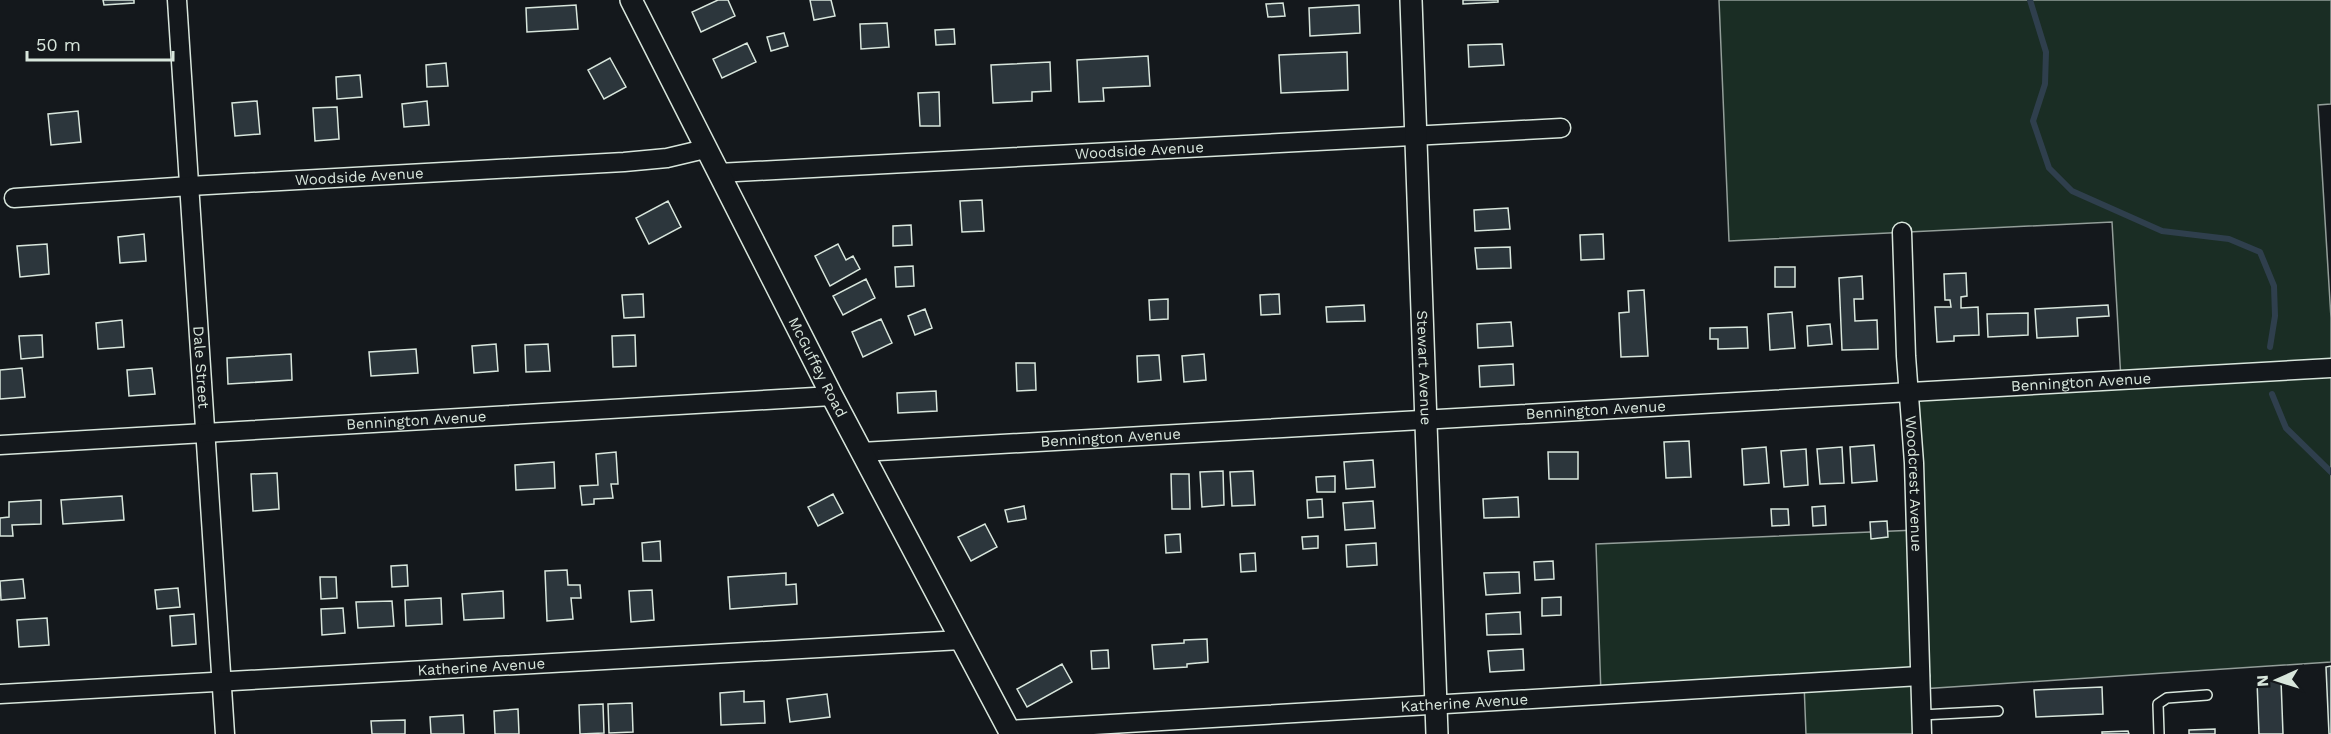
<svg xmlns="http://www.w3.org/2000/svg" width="2331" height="734" viewBox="0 0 2331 734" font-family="'Work Sans',sans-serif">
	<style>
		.green { fill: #1a2d24; stroke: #939e99; stroke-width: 1.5 }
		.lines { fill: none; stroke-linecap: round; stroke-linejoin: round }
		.stream { stroke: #2f3f4d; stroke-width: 6 }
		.building { fill: #2c363c; stroke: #d8e6dc; stroke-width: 1.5 }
		.service-casing { stroke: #d8e6dc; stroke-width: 12 }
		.minor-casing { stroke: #d8e6dc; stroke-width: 21 }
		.tertiary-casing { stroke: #d8e6dc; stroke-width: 24 }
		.service { stroke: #14181c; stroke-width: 9 }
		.minor { stroke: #14181c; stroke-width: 18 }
		.tertiary { stroke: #14181c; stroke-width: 21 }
		.labels { text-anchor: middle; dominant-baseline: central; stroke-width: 4.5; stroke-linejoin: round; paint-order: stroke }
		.street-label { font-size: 15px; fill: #d8e6dc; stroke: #14181c }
	</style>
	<rect width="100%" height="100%" fill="#14181c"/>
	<!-- green -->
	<path class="green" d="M1719,0h612v104l-13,1 13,213v344l-410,27 1,45h-116l-2,-51 -203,12 -5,-151 320,-14 -6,-138 211,-12 -9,-158 -383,19z"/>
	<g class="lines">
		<!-- stream -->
		<path class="stream" d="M2030,0l16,52 -1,32 -12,37 16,47 23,23 90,40 67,8 31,13 14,34 1,30 -5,31
			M2272,394l14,34 45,44"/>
	</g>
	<!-- building -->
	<path class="building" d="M103,0h31v3l-30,2z
		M718,0h10l7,16 -34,16 -9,-20z
		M810,0h21l4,16 -21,4z
		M1463,0h35v2l-35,2z
		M1283,3l2,13 -17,1 -2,-13z
		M576,5l2,24 -51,3 -1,-24z
		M1359,5l1,28 -50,3 -1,-28z
		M887,23l2,24 -28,2 -1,-25z
		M954,29l1,15 -19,1 -1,-15z
		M784,33l4,13 -17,5 -4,-14z
		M747,43l9,19 -34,16 -9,-19z
		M1502,44l2,21 -35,2 -1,-22z
		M1347,52l1,38 -67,3 -2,-38z
		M1148,56l2,30 -47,2 1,13 -25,1 -2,-42z
		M610,58l16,29 -22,12 -16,-29z
		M1050,62l1,29 -19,1v9l-39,2 -2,-38z
		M446,63l2,23 -21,1 -1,-22z
		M360,75l2,22 -25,2 -1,-22z
		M939,92l1,34h-20l-2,-33z
		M257,101l3,33 -25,2 -3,-33z
		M427,101l2,24 -25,2 -2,-23z
		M337,107l2,32 -24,2 -2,-33z
		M78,111l3,31 -30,3 -3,-31z
		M982,200l2,31 -22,1 -2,-31z
		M668,201l13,26 -32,17 -13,-26z
		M1508,208l2,21 -35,2 -1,-21z
		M911,225l1,20 -19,1v-20z
		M144,234l2,27 -26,2 -2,-26z
		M1603,234l1,25 -23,1 -1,-25z
		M47,244l2,30 -29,3 -3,-31z
		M838,244l8,16 7,-4 7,13 -30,17 -15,-30z
		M1510,247l1,21 -34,1 -2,-21z
		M913,266l1,20 -18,1 -1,-20z
		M1775,267h20v20h-20z
		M1966,273l1,23 -6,1v11l17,-1 1,28 -25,1v5l-17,1 -2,-35h16l-1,-7h-5l-1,-26z
		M1862,276l1,23h-9l1,22 22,-1 1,29 -36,1 -3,-72z
		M866,279l9,19 -32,17 -10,-19z
		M1644,290l4,66 -27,1 -2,-44 10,-1 -1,-21z
		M643,294l1,23 -20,1 -2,-23z
		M1279,294l1,20 -19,1 -1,-20z
		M1168,299v20l-18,1 -1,-20z
		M1364,305l1,16 -38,1 -1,-15z
		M2108,305l1,11 -32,2 1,18 -41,2 -2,-29z
		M925,309l7,19 -17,7 -7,-19z
		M1792,312l3,36 -25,2 -2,-36z
		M2028,313v22l-40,2 -1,-23z
		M881,319l11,24 -29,14 -11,-25z
		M122,320l2,27 -26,2 -2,-26z
		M1511,322l2,24 -35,2 -1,-24z
		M1830,324l2,20 -24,2 -1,-20z
		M1747,327l1,21 -30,1v-10h-8v-11z
		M42,335l1,22 -22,2 -2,-23z
		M635,335l1,31 -23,1 -1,-31z
		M496,344l2,27 -24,2 -2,-27z
		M548,344l2,27 -24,1 -1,-27z
		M416,349l2,24 -47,3 -2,-24z
		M291,354l1,26 -64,4 -1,-26z
		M1204,354l2,26 -22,2 -2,-26z
		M1159,355l2,25 -23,2 -1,-26z
		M1016,363h19l1,27 -19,1z
		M1513,364l1,21 -34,2 -1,-21z
		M22,368l3,29 -25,2v-29z
		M152,368l3,26 -26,2 -2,-26z
		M936,391l1,20 -39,2 -1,-20z
		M1689,441l2,36 -25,1 -2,-36z
		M1874,445l3,36 -25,2 -2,-36z
		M1766,447l3,36 -25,2 -2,-36z
		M1842,447l2,36 -24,1 -3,-35z
		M1806,449l2,36 -24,2 -3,-36z
		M616,452l2,32h-7l2,14 -19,1v5l-12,1 -2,-19 18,-1 -2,-31z
		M1548,452h30v27h-29z
		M1373,460l2,27 -29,2 -2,-27z
		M554,462l1,26 -39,2 -1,-25z
		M1223,471l1,34 -22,2 -2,-35z
		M1253,471l2,34 -23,1 -2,-34z
		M277,473l2,36 -26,2 -2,-37z
		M1171,474h18l1,35h-18z
		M1335,476v16h-18l-1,-15z
		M833,494l10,19 -25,13 -10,-19z
		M122,496l2,24 -61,4 -2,-24z
		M1518,497l1,20 -35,1 -1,-19z
		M1322,499l1,18 -15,1 -1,-18z
		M41,500v24l-29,1 1,11h-13v-18l9,-1v-15z
		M1373,501l2,27 -30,2 -2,-27z
		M1024,506l2,13 -18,3 -3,-12z
		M1825,506l1,19 -13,1 -1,-19z
		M1771,509h17l1,16 -17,1z
		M1887,521l1,16 -17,2 -1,-17z
		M985,524l12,23 -26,14 -13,-24z
		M1180,534l1,18 -15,1 -1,-18z
		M1318,536v12l-15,1 -1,-12z
		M660,541l1,20h-18l-1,-18z
		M1376,543l1,22 -30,2 -1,-22z
		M1255,553l1,18 -15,1 -1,-18z
		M1553,561l1,18 -19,1 -1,-18z
		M407,565l1,21 -16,1 -1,-21z
		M567,570l1,15h12l1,13h-10l2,21 -26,2 -2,-50z
		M1519,572l1,21 -34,2 -2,-22z
		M786,573v12l10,-1 1,20 -67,5 -2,-32z
		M320,577h16l1,21 -16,1z
		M23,579l2,19 -24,2 -1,-19z
		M178,588l2,19 -23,2 -2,-19z
		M652,590l2,30 -23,2 -2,-31z
		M503,591l1,27 -40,2 -2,-26z
		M1561,597v18l-19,1v-18z
		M441,598l1,26 -36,2 -1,-26z
		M392,601l2,25 -36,2 -2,-26z
		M343,608l2,25 -23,2 -1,-26z
		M1520,612l1,22 -34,1 -1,-21z
		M194,614l2,30 -24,2 -2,-30z
		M47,618l2,27 -30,2 -2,-27z
		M1207,639l1,23 -21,2v3l-33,2 -2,-24 32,-2v-3z
		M1523,649l1,21 -34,2 -2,-21z
		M1108,650l1,18 -17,1 -1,-18z
		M1062,664l10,18 -45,25 -10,-18z
		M2331,666v68h-2l-3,-67z
		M2281,680l2,54h-24l-2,-53z
		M2102,687l1,27 -67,3 -2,-27z
		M744,691v11l20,-1 1,22 -44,2 -1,-32z
		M827,694l3,23 -40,5 -3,-23z
		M632,703l1,29 -24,1 -1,-29z
		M603,704l1,29 -24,1 -1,-29z
		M518,709l1,25h-24l-1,-23z
		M463,715l1,19h-33l-1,-17z
		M405,720v14h-33l-1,-13z
		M2215,729v5h-26v-4z
		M2128,731l1,3h-27v-2z"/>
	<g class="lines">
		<!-- service casing -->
		<g class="service-casing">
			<path id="service" d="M1921,715l77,-4
				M2159,734l-1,-30 9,-6 40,-3"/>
		</g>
		<!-- minor casing -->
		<g class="minor-casing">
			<g id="minor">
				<path id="s1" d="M177,0l48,734"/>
				<path id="s2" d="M718,173l843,-45"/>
				<path id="s3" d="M14,198l176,-12 434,-24 43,-4 38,-9"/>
				<path id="s4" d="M1902,232l4,124 8,107 8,271"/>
				<path id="s5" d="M0,445l832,-49"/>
				<path id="s6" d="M861,452l1470,-84"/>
				<path id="s7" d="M0,694l961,-54"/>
				<path id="s8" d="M1009,730l911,-54"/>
			</g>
		</g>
		<!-- tertiary casing -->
		<g class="tertiary-casing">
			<g id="tertiary">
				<path id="s9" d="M631,0l201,396 179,338"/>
				<path id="s10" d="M1411,0l26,734"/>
			</g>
		</g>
		<!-- service -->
		<use href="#service" class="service"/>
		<!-- minor -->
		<use href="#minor" class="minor"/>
		<!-- tertiary -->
		<use href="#tertiary" class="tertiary"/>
	</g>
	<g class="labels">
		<!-- street labels -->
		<g class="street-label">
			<text stroke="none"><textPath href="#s2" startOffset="422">Woodside Avenue</textPath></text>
			<text stroke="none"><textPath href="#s3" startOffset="346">Woodside Avenue</textPath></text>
			<text stroke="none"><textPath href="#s1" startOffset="368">Dale Street</textPath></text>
			<text stroke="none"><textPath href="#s10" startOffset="368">Stewart Avenue</textPath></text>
			<text stroke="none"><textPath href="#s9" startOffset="412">McGuffey Road</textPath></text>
			<text stroke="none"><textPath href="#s6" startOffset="1222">Bennington Avenue</textPath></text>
			<text stroke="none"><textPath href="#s6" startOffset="736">Bennington Avenue</textPath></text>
			<text stroke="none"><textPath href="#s5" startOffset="417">Bennington Avenue</textPath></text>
			<text stroke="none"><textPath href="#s6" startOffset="250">Bennington Avenue</textPath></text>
			<text stroke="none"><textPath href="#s4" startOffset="252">Woodcrest Avenue</textPath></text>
			<text stroke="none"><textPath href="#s7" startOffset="482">Katherine Avenue</textPath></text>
			<text stroke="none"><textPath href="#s8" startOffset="456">Katherine Avenue</textPath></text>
		</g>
	</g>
	<!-- north arrow -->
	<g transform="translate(2277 680) rotate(267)" stroke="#14181c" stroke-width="4.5" paint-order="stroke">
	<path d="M0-4.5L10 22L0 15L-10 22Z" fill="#d8e6dc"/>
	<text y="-9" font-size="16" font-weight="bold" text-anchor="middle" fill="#d8e6dc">N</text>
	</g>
	<!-- scale -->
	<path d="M27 51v9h146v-9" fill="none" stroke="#d8e6dc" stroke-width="3"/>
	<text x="36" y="51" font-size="18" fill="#d8e6dc" stroke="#14181c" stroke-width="4.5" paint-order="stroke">50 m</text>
</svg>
